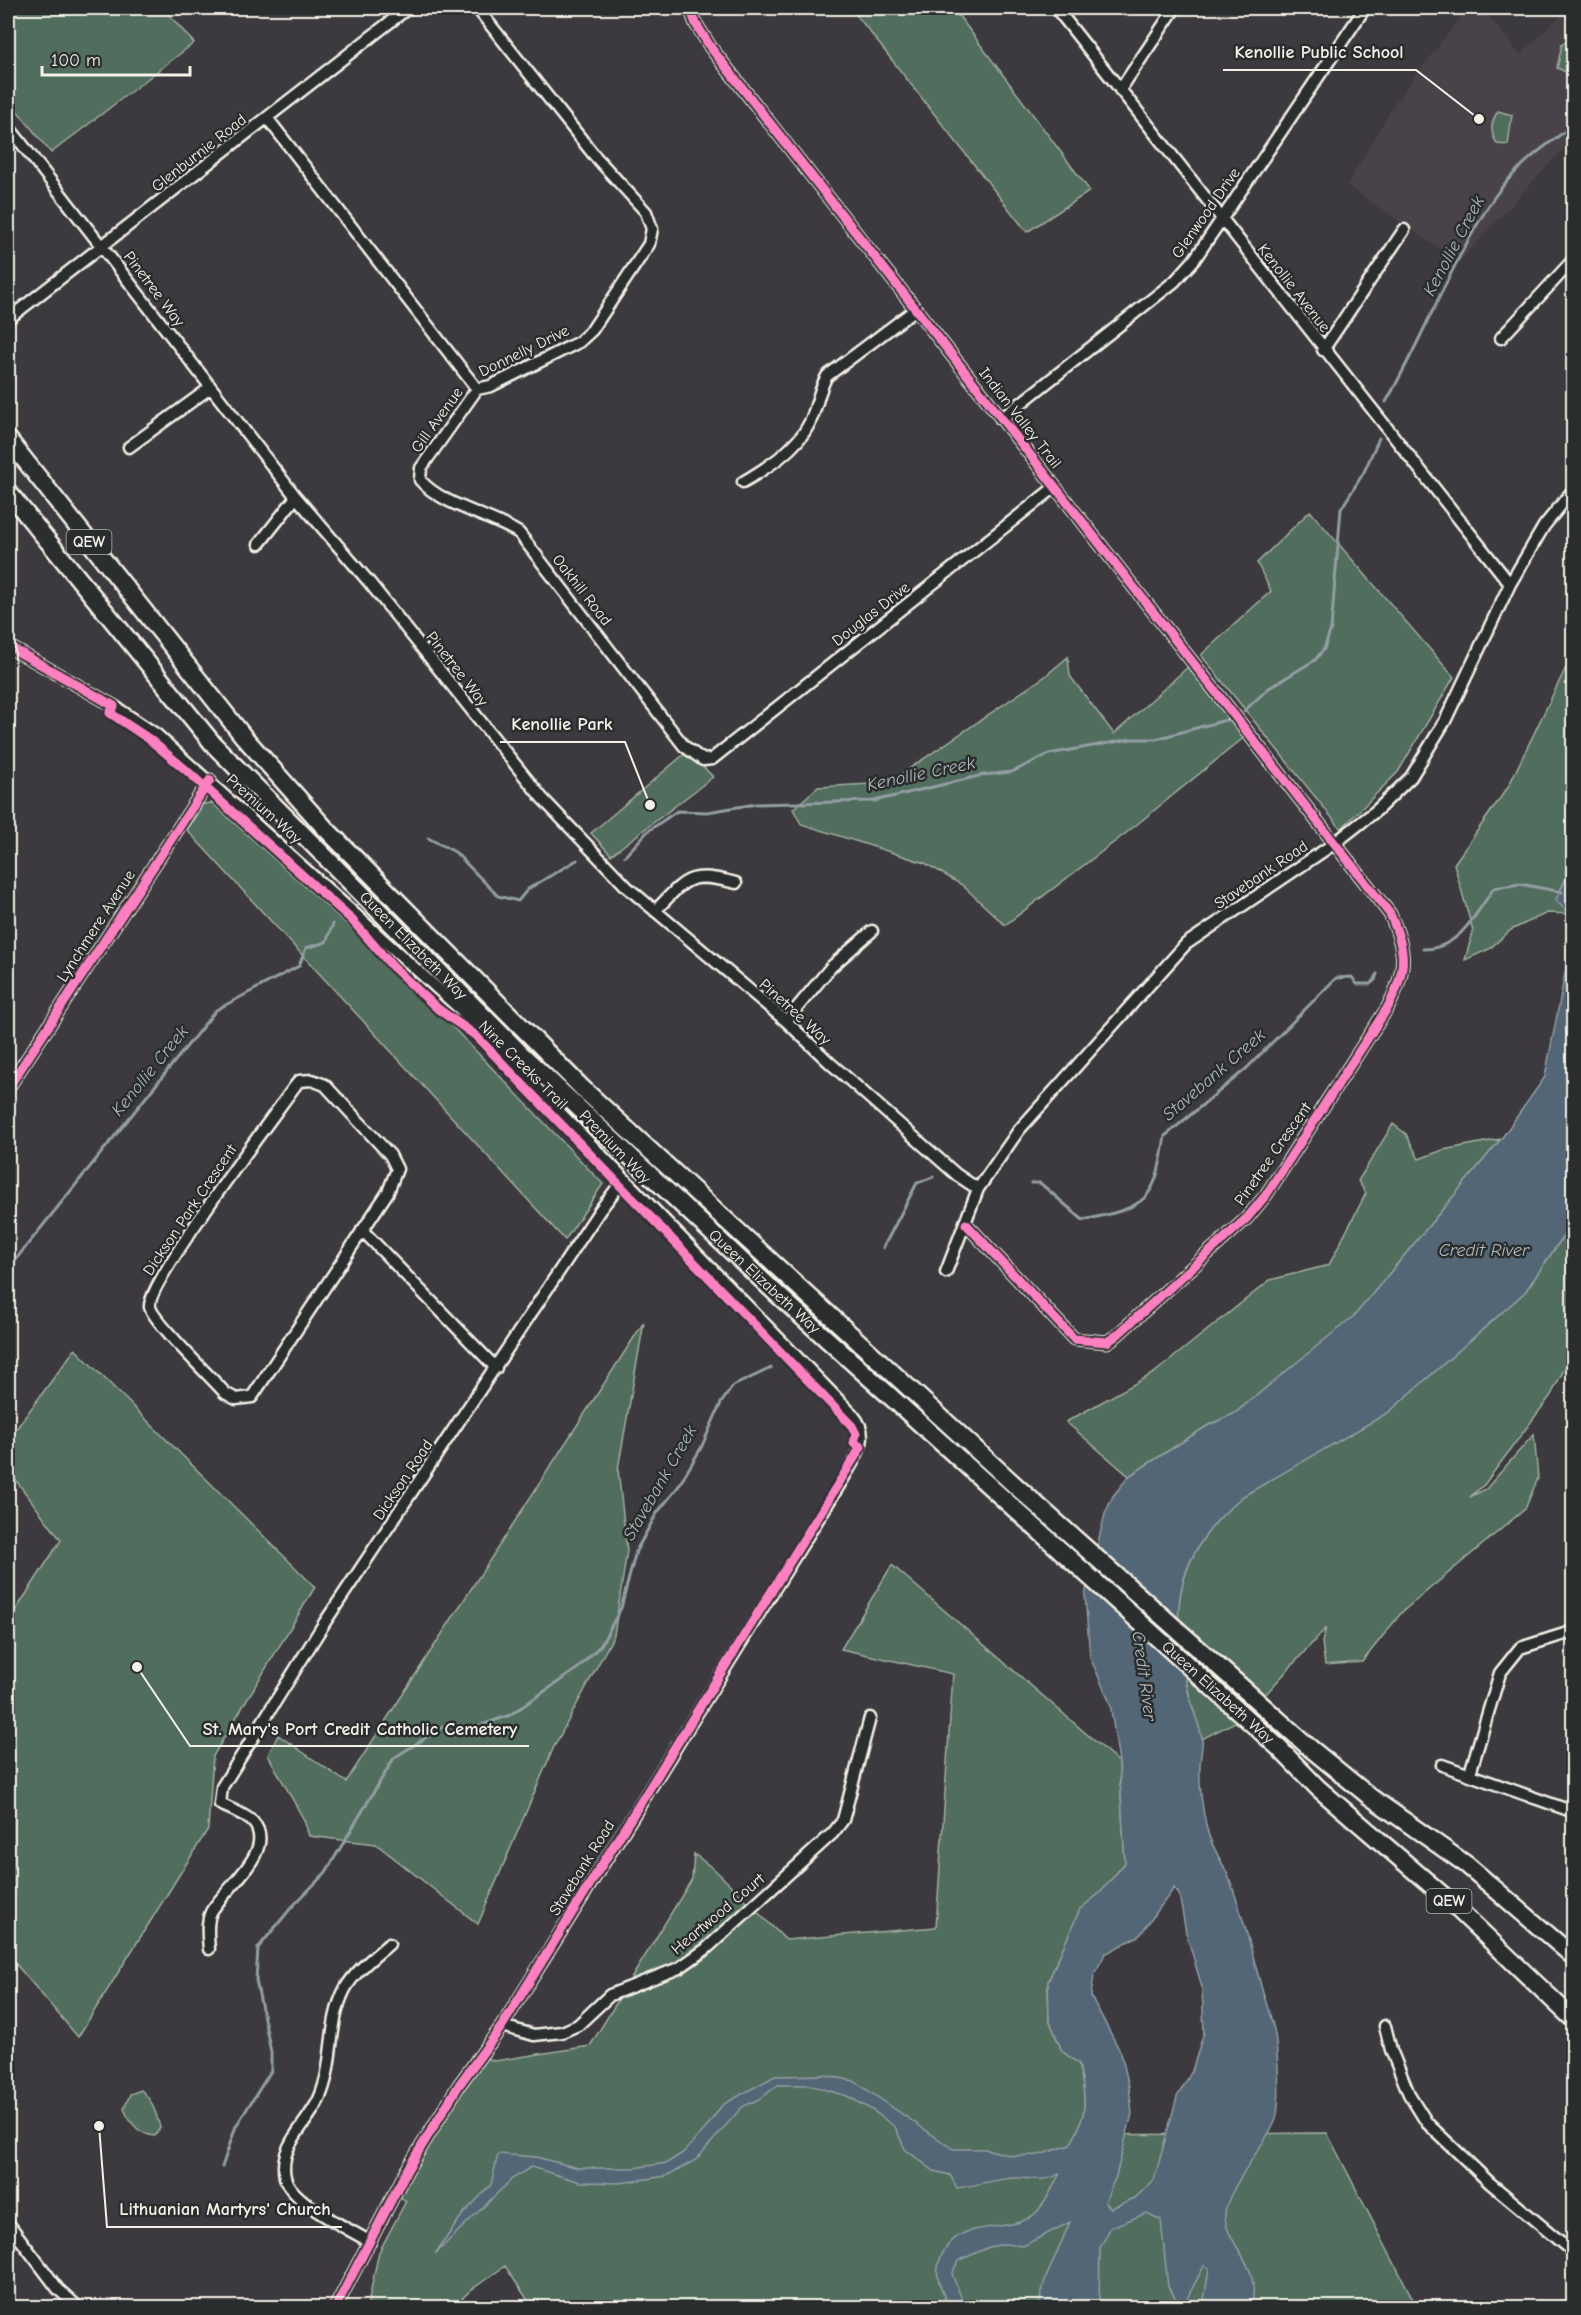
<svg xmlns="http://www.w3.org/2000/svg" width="1581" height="2315" viewBox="0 0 1581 2315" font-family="'Comic Neue',sans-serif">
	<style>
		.built { fill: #49434a }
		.green { fill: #516d5d; stroke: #a2afa2; stroke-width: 1.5 }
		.water { fill: #526676; stroke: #939ea4; stroke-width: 1.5; fill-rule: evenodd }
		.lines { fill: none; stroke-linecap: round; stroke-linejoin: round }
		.stream { stroke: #939ea4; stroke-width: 3 }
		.minor-casing { stroke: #f4f1e8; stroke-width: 15 }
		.highway-casing { stroke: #f4f1e8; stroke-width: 21 }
		.minor { stroke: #2a2d2e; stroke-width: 10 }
		.highway { stroke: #2a2d2e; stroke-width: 16 }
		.cycleway-casing { stroke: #2a2d2e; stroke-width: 13 }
		.cycleway { stroke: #ff80c0; stroke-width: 9 }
		.labels { text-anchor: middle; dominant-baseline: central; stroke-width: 5; stroke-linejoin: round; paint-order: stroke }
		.shield { fill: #2a2d2e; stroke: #b7b6b0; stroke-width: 1.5 }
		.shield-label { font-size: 15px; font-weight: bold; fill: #f4f1e8 }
		.street-label { font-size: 16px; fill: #f4f1e8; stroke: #2a2d2e }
		.water-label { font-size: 18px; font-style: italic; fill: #b3b9ba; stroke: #2a2d2e }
		.leader { fill: none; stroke: #f4f1e8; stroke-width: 2 }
		.callout-dot { fill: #f4f1e8; stroke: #2a2d2e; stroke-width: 2 }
		.callout-label { font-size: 18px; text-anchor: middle; font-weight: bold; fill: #f4f1e8; stroke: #2a2d2e; stroke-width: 5; stroke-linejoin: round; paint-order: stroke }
	</style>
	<rect width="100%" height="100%" fill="#3c3a3e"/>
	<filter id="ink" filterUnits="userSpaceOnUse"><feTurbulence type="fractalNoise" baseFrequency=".0167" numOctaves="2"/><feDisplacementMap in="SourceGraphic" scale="12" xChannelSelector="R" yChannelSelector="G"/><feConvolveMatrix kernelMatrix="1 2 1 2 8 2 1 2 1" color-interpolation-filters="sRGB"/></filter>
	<g filter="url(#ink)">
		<!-- built -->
		<path class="built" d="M1468,8h14l38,47 46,-45 7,10v118l-114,124 -112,-77 49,-84z"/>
		<!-- green -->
		<path class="green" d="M8,8h155l31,35 -143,110 -43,-54z
			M851,8h102l137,183 -63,41z
			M1568,41l5,5v29l-16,-7 5,-24z
			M1498,111l14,4 -4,30 -11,-1c-7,-12 -7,-21 1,-33z
			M1310,511l144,166 -56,95 -57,57 -140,-174 70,-64 -14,-28z
			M1573,653v196l-6,27 -11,24 15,14 -24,-1 -36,17 -22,19 -24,11 8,-29 -19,-67 54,-77z
			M1068,657l2,19 44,58 75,-68 57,70 -121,98 -120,91 -43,-40 -37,-22 -124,-39 -8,-15 25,-22 70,-4 156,-106z
			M688,751l25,26 -102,78 -20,-22z
			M212,803l188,169 203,212 -38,56 -378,-410 16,-26z
			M1393,1124l13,10 13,25 24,-9 58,-11 -146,176 -29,25 -91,73 -28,13 -78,50 -63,-54 88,-49 116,-93 59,-15 37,-72 -8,-12z
			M1573,1222v130l-22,43 -67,90 -14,12 16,-8 48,-55 4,44 -13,31 -123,103 -40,50 -37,3 -3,-23 4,-14 -81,89 -43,22c-30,-98 -46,-170 41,-243l146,-84 136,-120z
			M644,1322l-26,147 9,82 -13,84 -61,114 -75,175 -102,-80 -67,-8 -5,-16 -36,-65 10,-20 68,47z
			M75,1349l240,238 -102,169 -5,73 -130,208 -70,-82v-333l53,-82 -53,-70v-30z
			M892,1565l227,197 6,101 -25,30 -20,17 -32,72 1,37 13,32 17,13c5,24 10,49 -2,71l250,-2 90,174 -884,1 -28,-42 -34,24 -18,17 -86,1 12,-56 27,-51 -15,-10 82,-138 22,8 95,-15 102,-167 2,-25 21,16 71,70 150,-13 17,-253 -112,-25z
			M141,2090c11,9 16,25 19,38l-5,8c-15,-1 -25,-13 -31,-27l6,-15z"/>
		<!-- water -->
		<path class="water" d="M1573,849v69l-17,-18 11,-24z
			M1573,932v290l-48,70 -136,120 -146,84c-72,60 -74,117 -53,203 3,13 10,26 12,40 1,8 -2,18 -2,27 -1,20 2,42 7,63 3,16 16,33 22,49 14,36 22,71 32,108 5,19 14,38 15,57 2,20 6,63 -2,81 -10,20 -50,71 -49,91 1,32 38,48 26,92h-48l6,-39 -5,-2 -18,34 -10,-1 -8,-12 -7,-67 -14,-7 -36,14 -11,21 -1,59h-61l7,-27 25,-58 -47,24 -18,-2 -16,3 -31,14 -6,13 13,33h-16c-9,-20 -18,-35 -5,-56 20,-34 59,-16 88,-35 12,-8 21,-30 28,-43 -15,11 -28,4 -46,5 -19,1 -39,8 -57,10l-7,-13 -16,-4 -29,-22 -10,-22 -23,-17 -25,-14 -37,-11h-32l-17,13 -19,9 -46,53 -30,16 -46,7 -40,-1 -49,-15 -19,12 -77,75 28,-40 28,-29 7,-31 38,3 42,11h55l34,-5 17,-11 22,-24 16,-23 53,-29 50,-1 29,6 99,68h32l28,7 26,-1 31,-10c19,-31 16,-47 9,-81l-17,-13 -13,-32 -1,-37 32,-73 20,-16 25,-30 -6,-101 -9,-59 -20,-46 -5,-62 20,-81 8,-18 16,-20 78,-50 28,-13 120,-98 146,-176 44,-62zM1174,1888l5,6 7,38 16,55 2,45 -12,39 -15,26 -23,83 -19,18 -24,10 -6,-6 11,-26 16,-62 -3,-27 -8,-34 -30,-57 3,-21 11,-21 35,-19z"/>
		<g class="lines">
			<!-- stream -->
			<path class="stream" d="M1386,402c38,-66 65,-139 107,-203 20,-30 51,-53 81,-74
				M1244,711l25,-23 46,-28 9,-11 7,-20 10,-120 23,-37 15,-34
				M428,838l27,14 43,44 20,5 10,-12 49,-29
				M625,856l23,-25 29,-20 30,1 49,-8 118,-3 109,-26 29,-3 37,-18 82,-15h25l77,-21
				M1423,949c36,0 52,-34 71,-61l26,-4 42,8
				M1031,1183h9l43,37c65,-13 72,-19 82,-84l81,-67 90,-91 16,-1 5,7h13l5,-4 2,-6
				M883,1248l34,-65 16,-6
				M8,1269l208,-259 83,-44 7,-18 20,-6 7,-18
				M222,2167l14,-41 35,-55v-19l-15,-72 2,-32 33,-40 35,-36 68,-114 53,-34 29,3 34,-12 67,-46 24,-24 20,-37 15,-57 21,-38 21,-26 23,-39 20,-45 12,-17 38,-18"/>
			<!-- minor casing -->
			<g class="minor-casing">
				<path id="minor" d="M690,8l6,16 15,24 679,866c17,38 17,56 -2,93l-122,188 -19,23 -131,118 -9,6 -33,-3 -108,-115
					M1056,8l454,576
					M1120,90l55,-82
					M268,119l209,270 14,-3 88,-44 13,-12 57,-86 3,-15 -6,-17 -52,-57 -117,-147
					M8,126l288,371 73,85 173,216 85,89 159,134 43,41 128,113 21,14
					M8,319l400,-311
					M1501,338l73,-79
					M1323,350l81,-120
					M477,389l-56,79 -1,12c21,25 70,35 99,53l165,213 19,14 9,-1 343,-272
					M1001,419l174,-138 19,-21 171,-252
					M129,447l81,-59
					M743,482c22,-13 54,-33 66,-58 8,-15 9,-33 18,-48l89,-67
					M259,544l37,-47
					M8,646l106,60 43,29 303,274 393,406c20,23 2,42 -10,64l-341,547 -43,59 -52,85 -72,138
					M655,911c32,-33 33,-40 81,-28
					M786,1021l45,-54 41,-36
					M312,1080l13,5 65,70 7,14 -9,23 -136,205 -16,2 -11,-6c-13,-15 -72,-72 -75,-86 -5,-21 125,-193 145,-221l4,-5z
					M8,1088l202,-308
					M362,1230l134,138
					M946,1272l32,-83 41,-59 167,-186 149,-101 42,-33 34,-33 34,-56 65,-137 34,-58 30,-37
					M1442,1765l132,47
					M1470,1773l30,-100 20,-25 54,-17
					M209,1949c-1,-11 -3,-26 2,-37 12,-22 67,-62 42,-90 -8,-8 -23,-13 -33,-18l2,-17 103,-165 275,-412 24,-31
					M502,2026l32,9 28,-3 16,-7 32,-30 69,-27 27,-19 127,-116 10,-13 27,-102
					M1385,2026l6,24 18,44 18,29 63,60 84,70
					M8,2223l50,66 21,19
					M370,2242c-22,-14 -80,-40 -85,-65 -7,-31 22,-52 34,-78 16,-35 8,-75 26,-110 10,-18 29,-32 44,-45"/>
			</g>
			<!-- highway casing -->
			<g class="highway-casing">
				<g id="highway">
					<path d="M8,439l235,297 81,91 258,261 436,400 292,260 59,48 98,69 107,92"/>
					<path id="s1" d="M8,492l206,253 304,306 259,243 501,453 40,41 128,110 128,122"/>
				</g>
			</g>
			<!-- minor -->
			<use href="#minor" class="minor"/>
			<!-- highway -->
			<use href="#highway" class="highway"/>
			<!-- cycleway casing -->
			<g class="cycleway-casing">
				<path id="cycleway" d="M690,8l6,16 15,24 679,866c17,38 17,56 -2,93l-122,188 -19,23 -131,118 -9,6 -33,-3 -108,-115
					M8,646l106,60 -4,7 39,26 37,31 166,150 40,46 46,43 37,26 377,391 4,8 -2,9 7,4 -359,579 -43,59 -52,85 -72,138
					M8,1088l202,-308"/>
			</g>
			<!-- cycleway -->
			<use href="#cycleway" class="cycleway"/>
		</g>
	</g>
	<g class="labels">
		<!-- shield labels -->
		<g class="shield">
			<rect x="66.5" y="530" width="45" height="24" rx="4.5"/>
			<rect x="1426.5" y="1889" width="45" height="24" rx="4.5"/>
		</g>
		<g class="shield-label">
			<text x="89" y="542">QEW</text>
			<text x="1449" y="1901">QEW</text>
		</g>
		<!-- street labels -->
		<g class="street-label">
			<text transform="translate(199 153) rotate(-38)">Glenburnie Road</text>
			<text transform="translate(1206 213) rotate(-55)">Glenwood Drive</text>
			<text transform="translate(1294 288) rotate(52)">Kenollie Avenue</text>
			<text transform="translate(154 289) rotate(53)">Pinetree Way</text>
			<text transform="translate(524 351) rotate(-26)">Donnelly Drive</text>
			<text transform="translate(1020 418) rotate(52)">Indian Valley Trail</text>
			<text transform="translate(437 420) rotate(-54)">Gill Avenue</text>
			<text transform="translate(582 590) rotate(52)">Oakhill Road</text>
			<text transform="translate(871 614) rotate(-38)">Douglas Drive</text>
			<text transform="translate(457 669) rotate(52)">Pinetree Way</text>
			<text transform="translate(264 809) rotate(42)">Premium Way</text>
			<text transform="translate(1261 875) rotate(-34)">Stavebank Road</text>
			<text transform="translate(96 926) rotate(-57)">Lynchmere Avenue</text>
			<text stroke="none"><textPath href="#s1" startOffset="609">Queen Elizabeth Way</textPath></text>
			<text transform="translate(795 1012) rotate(42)">Pinetree Way</text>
			<text transform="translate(523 1065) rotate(45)">Nine Creeks Trail</text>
			<text transform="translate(615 1147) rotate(46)">Premium Way</text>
			<text transform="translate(1273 1154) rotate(-55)">Pinetree Crescent</text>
			<text transform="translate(190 1210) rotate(-56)">Dickson Park Crescent</text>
			<text stroke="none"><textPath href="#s1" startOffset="1095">Queen Elizabeth Way</textPath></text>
			<text transform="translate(403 1480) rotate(-56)">Dickson Road</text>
			<text stroke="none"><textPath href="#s1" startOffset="1707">Queen Elizabeth Way</textPath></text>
			<text transform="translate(582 1868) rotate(-58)">Stavebank Road</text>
			<text transform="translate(718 1914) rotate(-40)">Heartwood Court</text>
		</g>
		<!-- water labels -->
		<g class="water-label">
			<text transform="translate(1454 246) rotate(-62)">Kenollie Creek</text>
			<text transform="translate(921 774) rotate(-12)">Kenollie Creek</text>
			<text transform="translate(150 1071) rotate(-51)">Kenollie Creek</text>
			<text transform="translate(1214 1075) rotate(-41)">Stavebank Creek</text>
			<text x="1484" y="1250">Credit River</text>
			<text transform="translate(660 1483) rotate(-60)">Stavebank Creek</text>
			<text transform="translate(1144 1676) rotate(82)">Credit River</text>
		</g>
	</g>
	<!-- callouts -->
	<path class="leader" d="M1479 119L1416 70H1223M650 805L625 742H500M137 1667L190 1746H529M99 2126L107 2227H342"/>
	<g class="callout-dot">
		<circle cx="1479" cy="119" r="6"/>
		<circle cx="650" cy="805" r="6"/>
		<circle cx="137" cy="1667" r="6"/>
		<circle cx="99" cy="2126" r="6"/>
	</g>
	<g class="callout-label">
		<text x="1319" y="58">Kenollie Public School</text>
		<text x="562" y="730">Kenollie Park</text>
		<text x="360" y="1735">St. Mary's Port Credit Catholic Cemetery</text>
		<text x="225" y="2215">Lithuanian Martyrs' Church</text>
	</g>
	<!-- margin -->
	<rect width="1581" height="2315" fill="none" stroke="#2a2d2e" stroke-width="30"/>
	<rect x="15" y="15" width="1551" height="2285" fill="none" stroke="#f4f1e8" stroke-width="2" filter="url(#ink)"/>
	<!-- scale -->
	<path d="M42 66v9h148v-9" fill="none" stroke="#f4f1e8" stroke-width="3"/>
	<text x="51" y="66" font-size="18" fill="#f4f1e8" stroke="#2a2d2e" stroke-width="4.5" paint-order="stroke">100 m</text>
</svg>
